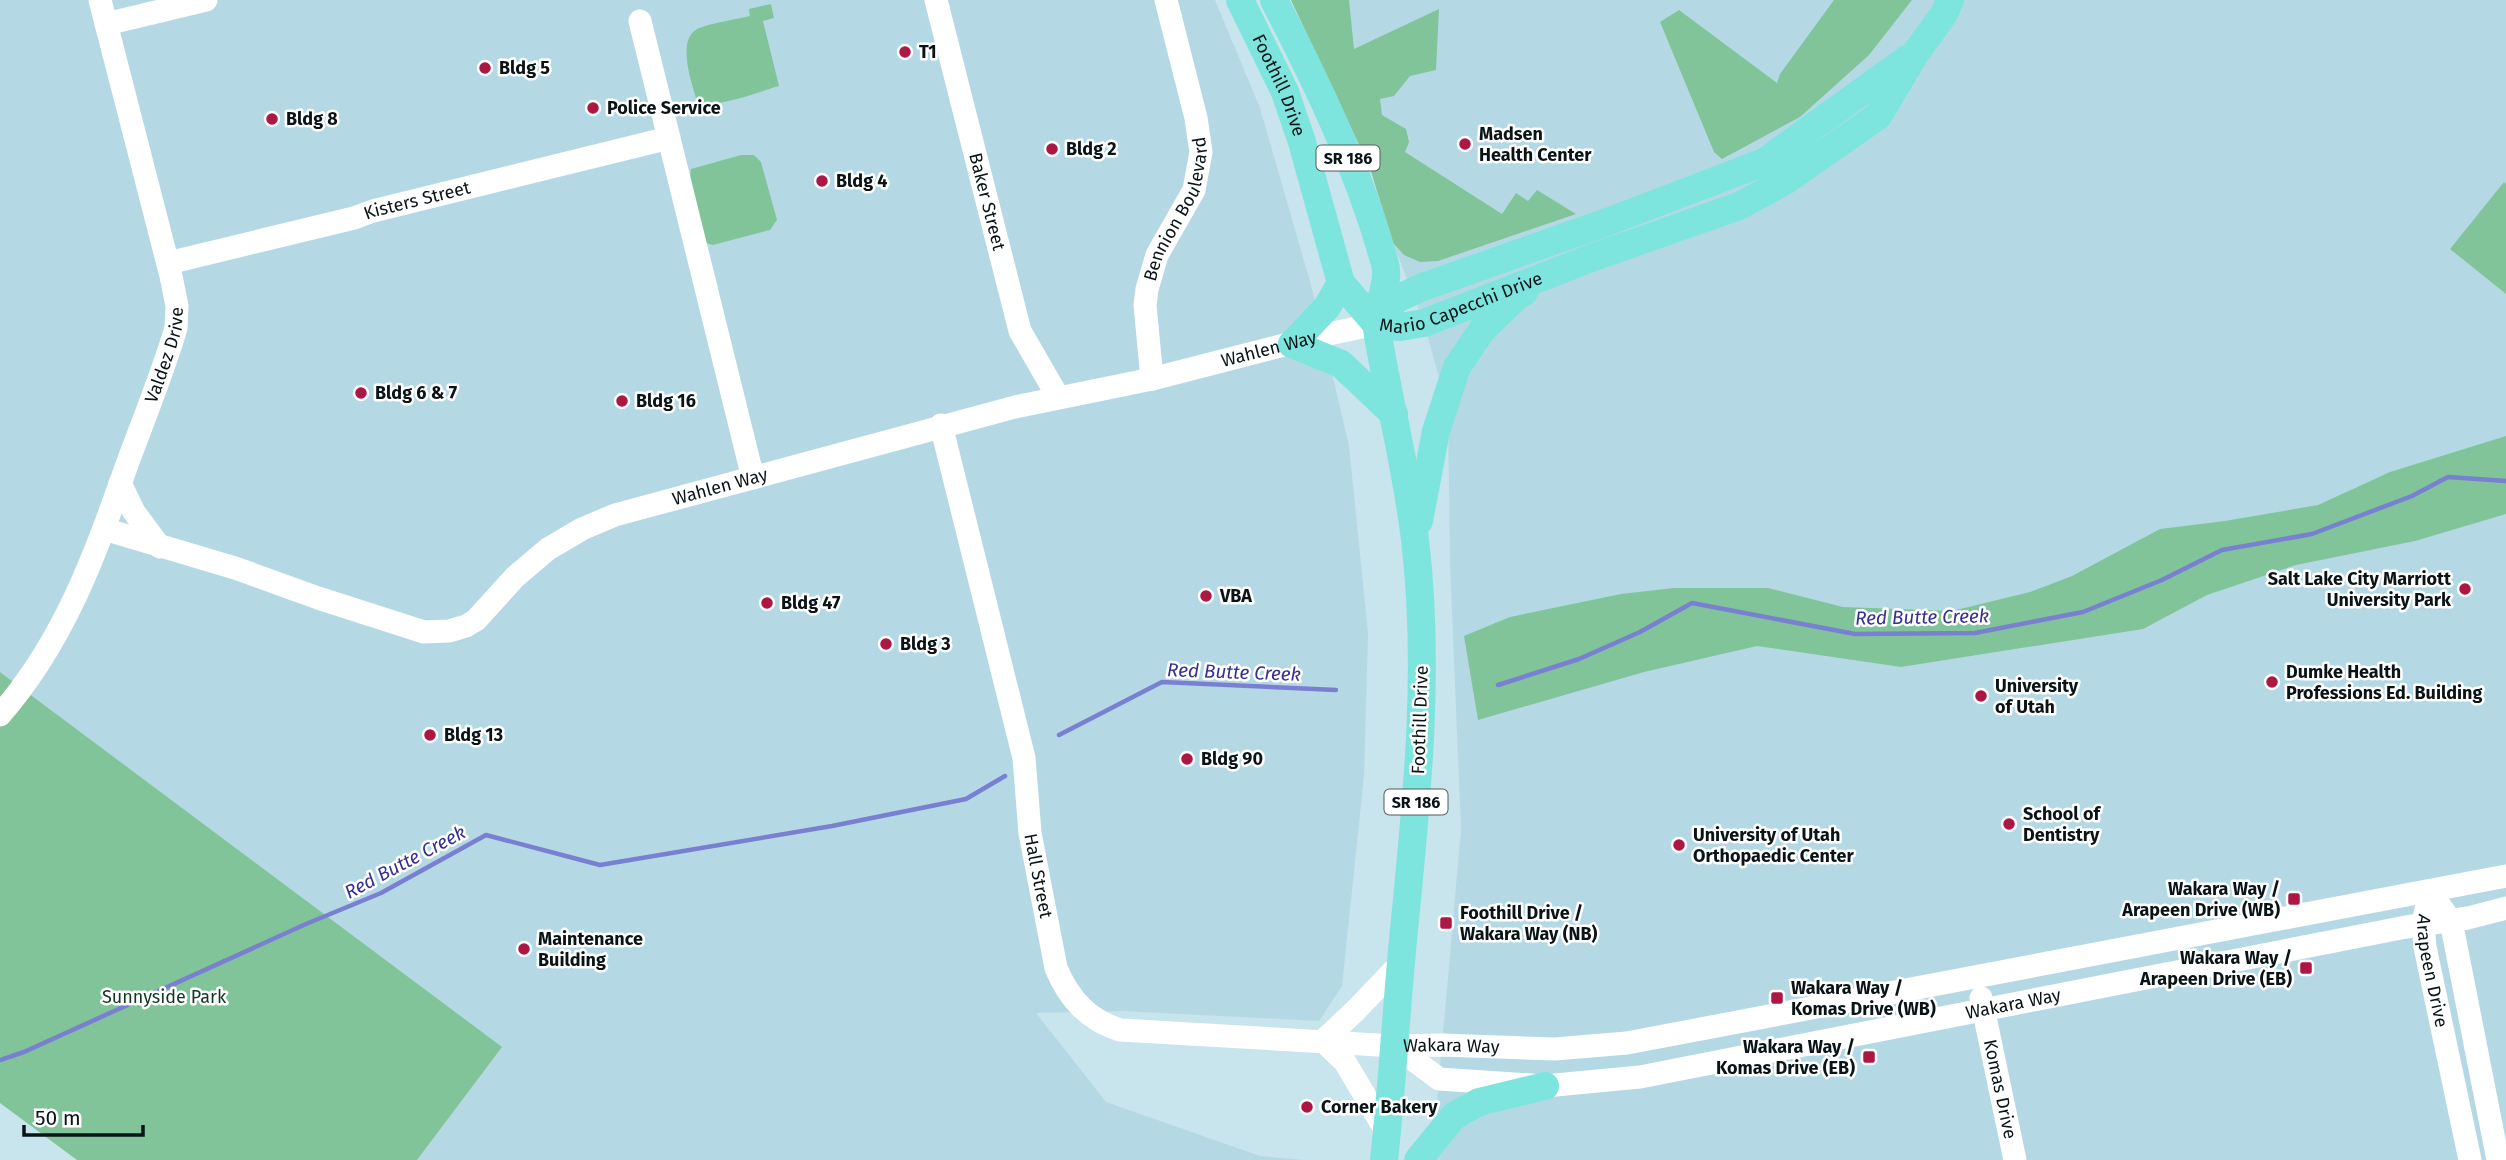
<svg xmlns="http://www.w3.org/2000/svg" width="2506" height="1160" viewBox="0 0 2506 1160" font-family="'Fira Sans',sans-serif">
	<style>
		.built { fill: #b5d9e4 }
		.green { fill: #81c499 }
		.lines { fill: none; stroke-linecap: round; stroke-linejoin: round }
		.stream { stroke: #797fd1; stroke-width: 4.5 }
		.minor { stroke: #fff; stroke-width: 23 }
		.major { stroke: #7de5dd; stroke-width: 28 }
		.poi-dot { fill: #ac1744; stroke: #fff; stroke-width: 2.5 }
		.labels { text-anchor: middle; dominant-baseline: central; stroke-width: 5; stroke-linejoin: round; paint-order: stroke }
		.shield { fill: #fff; stroke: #545a5d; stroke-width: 2 }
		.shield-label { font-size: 16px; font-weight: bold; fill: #0a1417 }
		.poi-label { font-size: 18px; font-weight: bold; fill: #0a1417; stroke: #fff; text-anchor: start }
		.street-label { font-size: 18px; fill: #0a1417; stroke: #fff }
		.park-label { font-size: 18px; fill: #0e3720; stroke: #fff }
		.water-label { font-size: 19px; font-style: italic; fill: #363090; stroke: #fff }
	</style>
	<rect width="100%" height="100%" fill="#c8e4ec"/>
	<!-- built -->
	<path class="built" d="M0,0h1215l45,108 53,184 36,154 19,187 -4,143 -22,210 -23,35 -197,-10 -86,2 70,89 154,54 44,4h-887l84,-113 -501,-375z
		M1291,0h1215v1160h-1074l29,-331 -11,-265 -2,-154 -24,-87 -31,-80 -23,-75z"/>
	<!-- green -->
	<path class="green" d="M1291,0h58l5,49 85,-40 -3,61 -26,6 -16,20 -14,3 2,16 24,14 3,13 -4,10 97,62 14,-21 12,8 9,-11 39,24 -138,47 -18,1 -16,-7 -11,-12 -23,-75z
		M1834,0h78l-43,55 -69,62 -78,42 -8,-7 -54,-130 19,-12 98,73 3,-9z
		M771,4l3,14 -11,3 16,65c-18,5 -67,24 -82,16 -5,-19 -21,-61 0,-73 10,-5 41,-10 53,-13l-1,-7z
		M741,155h13l7,7 16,58 -7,10 -57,15 -7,-2 -16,-63 1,-11z
		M2504,182l2,2v110l-56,-45z
		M2506,436v78l-91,27 -119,24 -89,30 -64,34 -242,38 -144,-21 -113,26 -166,48 -14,-84 46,-19 111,-23 53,-6h94l75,19 109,4 78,-19 42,-16 88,-47 65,-8 93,-16 72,-33z
		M0,672l502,375 -85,113h-340l-77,-57z"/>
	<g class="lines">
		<!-- stream -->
		<path class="stream" d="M1498,685l81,-26 61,-27 52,-29 163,31 120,-1 108,-21 79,-32 60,-30 90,-16 100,-38 36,-19 58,4
			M1059,735l103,-53 174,8
			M0,1060l24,-8 282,-128 75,-31 105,-58 114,30 232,-39 134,-27 39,-23"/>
		<!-- minor -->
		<g class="minor">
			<path id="s1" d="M936,0l84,331 38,66"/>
			<path d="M640,21l113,457"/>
			<path d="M106,24l100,-24"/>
			<path id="s2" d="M168,263l186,-45 19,-7 296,-73"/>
			<path id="s3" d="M1152,379l-7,-74 2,-16 10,-34 37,-65 7,-38 -5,-34 -30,-118"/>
			<path id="s4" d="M941,425l83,333 6,75 26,135c13,31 32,52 64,62l275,16 47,-1 113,4 72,-6 879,-167"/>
			<path d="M120,483l14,29 26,35"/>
			<path id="s5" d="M104,529l131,39 83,30 106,34 25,-1 17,-5 10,-6 39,-43 33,-28 34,-20 33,-14 400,-108 137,-28 167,-43 57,-12"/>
			<path id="s6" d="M0,715c66,-76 96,-163 129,-256 16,-43 34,-87 47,-131l1,-22 -6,-30 -71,-276"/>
			<path d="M2429,891l22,30 47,239"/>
			<path id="s7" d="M2426,909l-3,15 2,23 45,213"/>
			<path id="s8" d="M1981,998l34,162"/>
			<path d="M1323,1041l22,21 42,71"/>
			<path d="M1323,1041l33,-31 45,-47"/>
			<path id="s9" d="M1395,1046l44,33 106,7 95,-9 766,-150 62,-9 38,-10"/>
		</g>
		<!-- major -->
		<g class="major">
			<path id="s10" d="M1240,0l45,92 17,50 39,141 35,41"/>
			<path d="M1274,0c44,85 86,172 111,264 6,20 -11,44 -8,65 11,70 30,140 38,211 16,133 1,268 -12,400 -7,73 -11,147 -19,220"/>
			<path d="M1377,323l18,-23 25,-12 190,-67 154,-59 143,-103"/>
			<path id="s11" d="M1376,324l24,3 24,-4 170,-66 145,-51 46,-25 93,-65 37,-62 29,-40 6,-14"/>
			<path d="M1292,344l49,20 53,50"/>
			<path d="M1292,344l35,-37 14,-24"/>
			<path d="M1419,521l17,-90 21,-64 25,-37 35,-34 7,-4"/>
			<path d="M1418,1160l36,-44 25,-14 66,-16"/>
		</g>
	</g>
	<!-- markers -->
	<g class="poi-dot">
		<circle cx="905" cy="52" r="7"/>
		<circle cx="485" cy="68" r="7"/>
		<circle cx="593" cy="108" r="7"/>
		<circle cx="272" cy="119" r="7"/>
		<circle cx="1465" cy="144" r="7"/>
		<circle cx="1052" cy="149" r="7"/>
		<circle cx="822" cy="181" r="7"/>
		<circle cx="361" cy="393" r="7"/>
		<circle cx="622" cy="401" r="7"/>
		<circle cx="2465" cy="589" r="7"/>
		<circle cx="1206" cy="596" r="7"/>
		<circle cx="767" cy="603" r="7"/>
		<circle cx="886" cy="644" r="7"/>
		<circle cx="2272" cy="682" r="7"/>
		<circle cx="1981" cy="696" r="7"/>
		<circle cx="430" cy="735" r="7"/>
		<circle cx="1187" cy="759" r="7"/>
		<circle cx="2009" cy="824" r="7"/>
		<circle cx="1679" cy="845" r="7"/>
		<rect x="2287" y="892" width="14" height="14" rx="3.5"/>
		<rect x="1439" y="916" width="14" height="14" rx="3.5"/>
		<circle cx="524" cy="949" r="7"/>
		<rect x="2299" y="961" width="14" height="14" rx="3.5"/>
		<rect x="1770" y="991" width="14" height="14" rx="3.5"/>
		<rect x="1862" y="1050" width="14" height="14" rx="3.5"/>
		<circle cx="1307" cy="1107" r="7"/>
	</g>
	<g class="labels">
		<!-- shield labels -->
		<g class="shield">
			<rect x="1316.5" y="145.5" width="63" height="25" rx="5"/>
			<rect x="1384.5" y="789.5" width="63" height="25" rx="5"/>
		</g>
		<g class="shield-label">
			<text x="1348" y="158">SR 186</text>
			<text x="1416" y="802">SR 186</text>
		</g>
		<!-- poi labels -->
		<g class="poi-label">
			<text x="919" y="52">T1</text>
			<text x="499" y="68">Bldg 5</text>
			<text x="607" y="108">Police Service</text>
			<text x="286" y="119">Bldg 8</text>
			<text x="1479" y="134">Madsen<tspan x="1479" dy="21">Health Center</tspan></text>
			<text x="1066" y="149">Bldg 2</text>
			<text x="836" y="181">Bldg 4</text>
			<text x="375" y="393">Bldg 6 &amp; 7</text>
			<text x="636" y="401">Bldg 16</text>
			<text x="2451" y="579" text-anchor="end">Salt Lake City Marriott<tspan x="2451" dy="21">University Park</tspan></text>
			<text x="1220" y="596">VBA</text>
			<text x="781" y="603">Bldg 47</text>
			<text x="900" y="644">Bldg 3</text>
			<text x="2286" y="672">Dumke Health<tspan x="2286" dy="21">Professions Ed. Building</tspan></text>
			<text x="1995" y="686">University<tspan x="1995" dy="21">of Utah</tspan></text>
			<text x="444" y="735">Bldg 13</text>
			<text x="1201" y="759">Bldg 90</text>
			<text x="2023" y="814">School of<tspan x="2023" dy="21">Dentistry</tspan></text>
			<text x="1693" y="835">University of Utah<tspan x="1693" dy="21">Orthopaedic Center</tspan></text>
			<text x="2280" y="889" text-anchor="end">Wakara Way /<tspan x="2280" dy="21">Arapeen Drive (WB)</tspan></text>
			<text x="1460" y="913">Foothill Drive /<tspan x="1460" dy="21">Wakara Way (NB)</tspan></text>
			<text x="538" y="939">Maintenance<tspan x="538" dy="21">Building</tspan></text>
			<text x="2292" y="958" text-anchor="end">Wakara Way /<tspan x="2292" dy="21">Arapeen Drive (EB)</tspan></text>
			<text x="1791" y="988">Wakara Way /<tspan x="1791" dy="21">Komas Drive (WB)</tspan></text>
			<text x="1855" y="1047" text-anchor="end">Wakara Way /<tspan x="1855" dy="21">Komas Drive (EB)</tspan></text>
			<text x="1321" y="1107">Corner Bakery</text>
		</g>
		<!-- street labels -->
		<g class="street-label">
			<text stroke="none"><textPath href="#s10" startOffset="94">Foothill Drive</textPath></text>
			<text stroke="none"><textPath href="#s2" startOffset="257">Kisters Street</textPath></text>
			<text stroke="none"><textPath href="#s1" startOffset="208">Baker Street</textPath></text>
			<text stroke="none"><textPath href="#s3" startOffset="177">Bennion Boulevard</textPath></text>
			<text stroke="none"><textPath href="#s11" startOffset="89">Mario Capecchi Drive</textPath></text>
			<text stroke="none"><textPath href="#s5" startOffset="1242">Wahlen Way</textPath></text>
			<text stroke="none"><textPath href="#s6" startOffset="399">Valdez Drive</textPath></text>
			<text stroke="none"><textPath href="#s5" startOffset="676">Wahlen Way</textPath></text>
			<text transform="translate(1420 720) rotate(-88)">Foothill Drive</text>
			<text stroke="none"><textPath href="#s4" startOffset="462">Hall Street</textPath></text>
			<text stroke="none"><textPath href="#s7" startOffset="63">Arapeen Drive</textPath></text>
			<text stroke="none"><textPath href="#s9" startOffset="637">Wakara Way</textPath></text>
			<text stroke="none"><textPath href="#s4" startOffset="980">Wakara Way</textPath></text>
			<text stroke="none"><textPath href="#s8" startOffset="93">Komas Drive</textPath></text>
		</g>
		<!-- park labels -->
		<g class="park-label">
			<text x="164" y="997">Sunnyside Park</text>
		</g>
		<!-- water labels -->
		<g class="water-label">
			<text transform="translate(1922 617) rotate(-1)">Red Butte Creek</text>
			<text transform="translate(1234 672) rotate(2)">Red Butte Creek</text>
			<text transform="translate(405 862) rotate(-28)">Red Butte Creek</text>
		</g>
	</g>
	<!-- scale -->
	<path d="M24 1125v10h119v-10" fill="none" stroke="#0a1417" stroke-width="3.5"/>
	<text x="35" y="1125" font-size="21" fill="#0a1417" stroke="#ffffff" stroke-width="5" paint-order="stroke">50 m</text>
</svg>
